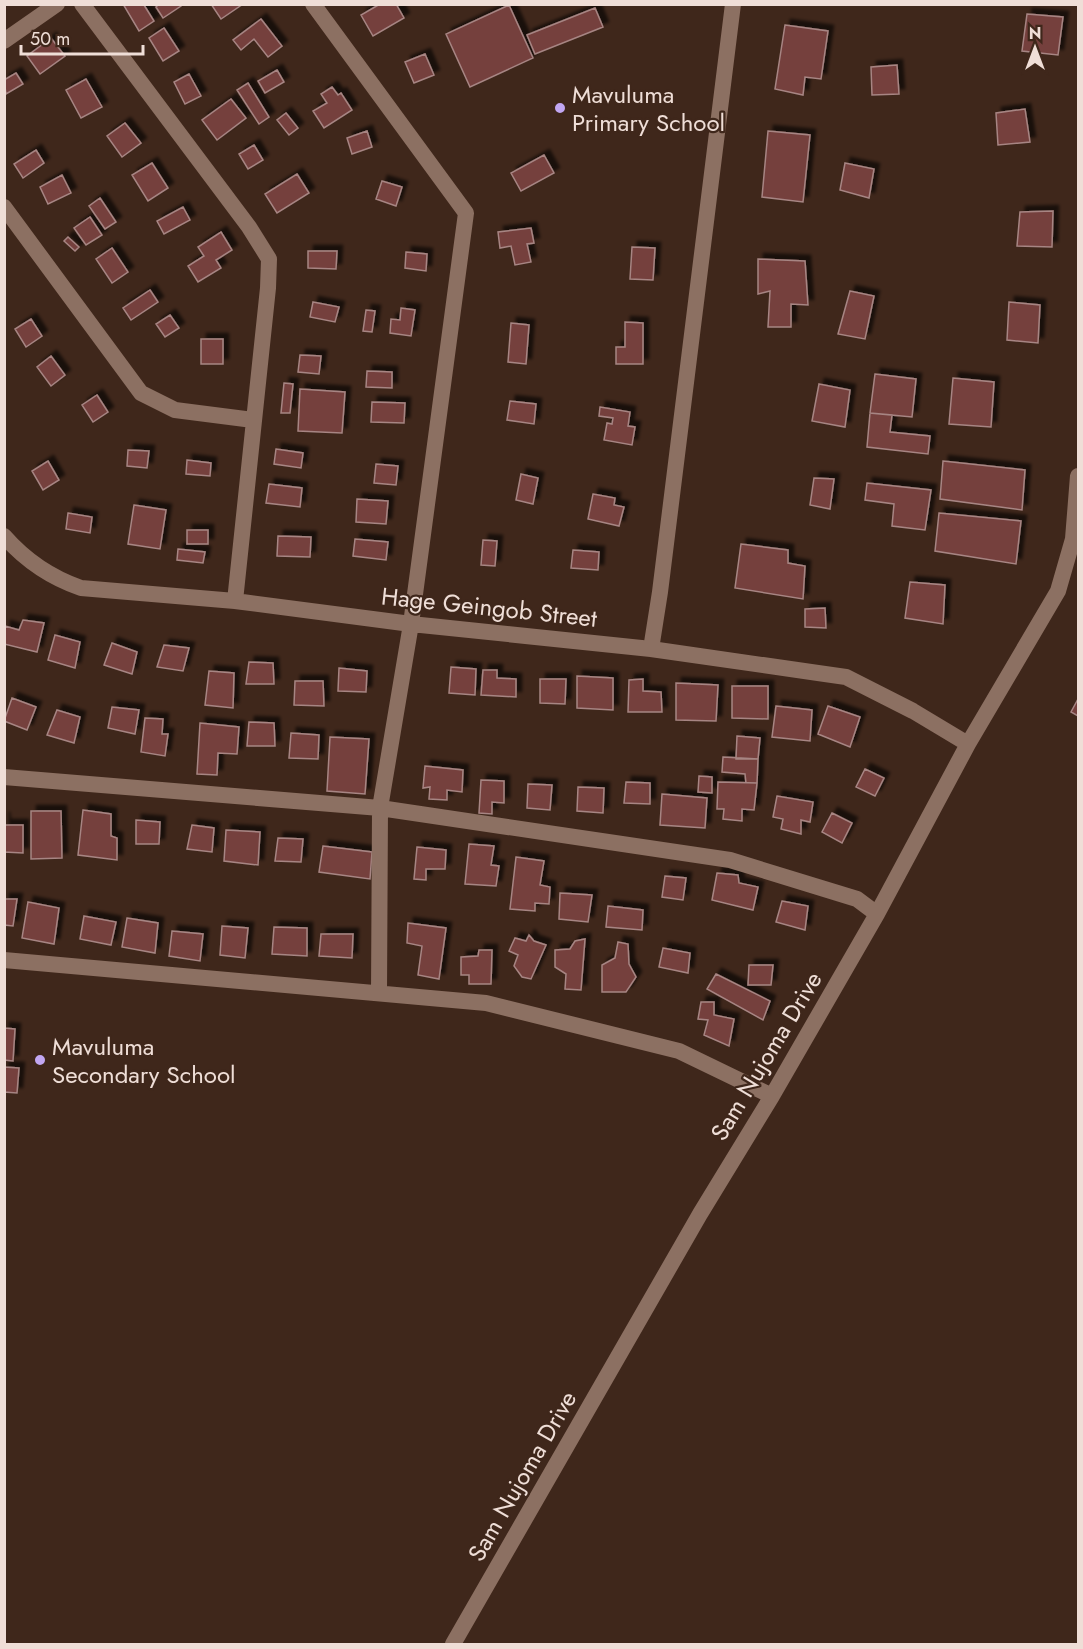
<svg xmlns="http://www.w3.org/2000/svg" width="1083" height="1649" viewBox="0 0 1083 1649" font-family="Jost,sans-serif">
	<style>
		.building { fill: #74403e; stroke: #a78583; stroke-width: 1.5; filter: url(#shadow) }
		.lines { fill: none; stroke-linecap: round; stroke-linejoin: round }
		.minor { stroke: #8c7062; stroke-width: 16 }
		.poi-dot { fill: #c2a7f2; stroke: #3f271b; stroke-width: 2 }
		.labels { text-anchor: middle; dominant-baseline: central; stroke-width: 4.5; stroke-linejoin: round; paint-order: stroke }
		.poi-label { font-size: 24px; fill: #efded7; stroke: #3f271b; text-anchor: start }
		.street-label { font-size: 24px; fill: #efded7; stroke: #3f271b }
	</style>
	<defs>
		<filter id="shadow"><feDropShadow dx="5.5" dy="-5.5" stdDeviation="1.5" flood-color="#0009"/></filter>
	</defs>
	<rect width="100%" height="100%" fill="#3f271b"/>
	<!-- building -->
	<path class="building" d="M123,4h22l-1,1 10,16 -15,10z
		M159,4h21l1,2 -18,12 -7,-11z
		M211,4h32l-22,15z
		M380,4h16l8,14 -31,18 -12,-21z
		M509,5l24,53 -63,29 -24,-53z
		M595,8l8,19 -68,27 -8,-19z
		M1027,14l36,3 -5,38 -36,-4z
		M261,19l21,27 -14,11 -14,-18 -13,11 -8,-10z
		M785,25l43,6 -7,48 -16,-2 -2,18 -28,-6z
		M164,28l15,23 -16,10 -14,-23z
		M51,38l14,18 -25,18 -13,-18z
		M425,54l9,21 -20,8 -9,-21z
		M897,65l2,29 -27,1 -1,-28z
		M277,70l7,12 -19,11 -7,-12z
		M16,73l7,11 -17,10 -2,-14z
		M189,74l12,22 -16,8 -11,-22z
		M86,79l16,28 -21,11 -15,-28z
		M248,83l21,34 -10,7 -22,-34z
		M332,87l6,8 3,-2 11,17 -28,18 -11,-17 14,-8 -6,-9z
		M231,99l15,19 -29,22 -15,-20z
		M1025,109l5,33 -32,3 -2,-32z
		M286,113l12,15 -9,7 -12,-15z
		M125,123l16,20 -19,14 -15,-21z
		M367,131l5,16 -20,7 -5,-16z
		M768,131l42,4 -7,67 -41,-5z
		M254,145l9,15 -15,9 -9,-15z
		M36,150l8,13 -21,15 -9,-14z
		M544,155l10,18 -33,18 -10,-18z
		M152,163l16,25 -20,13 -16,-26z
		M845,163l29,6 -5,29 -29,-8z
		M297,174l12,19 -32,20 -12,-19z
		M62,175l9,18 -23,11 -8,-17z
		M382,181l20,6 -6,19 -20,-7z
		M100,198l16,24 -11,7 -16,-23z
		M183,207l7,13 -26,14 -7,-13z
		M1053,211l-1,36 -35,-1 3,-34z
		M90,217l12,18 -16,10 -12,-17z
		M531,228l3,15 -7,1 4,18 -16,3 -4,-19 -11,2 -2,-16z
		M221,232l11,18 -16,10 5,8 -23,14 -10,-16 16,-10 -6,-9z
		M68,237l11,10 -4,4 -11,-10z
		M632,247l23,1 -2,32 -23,-1z
		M112,248l16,24 -16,11 -16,-24z
		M308,251h29l-1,18 -28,-1z
		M406,252l21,2 -1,17 -21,-3z
		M758,259l47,2 3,44 -17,-1v23h-23l2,-36 -12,3z
		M150,290l8,12 -27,18 -8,-12z
		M850,291l24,5 -9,43 -27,-5z
		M313,302l26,5 -4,15 -25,-5z
		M1009,302l31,3 -2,38 -31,-3z
		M401,308l14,2 -4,26 -21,-3 1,-14 9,1z
		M366,310l9,1 -3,21 -9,-1z
		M170,315l9,13 -14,9 -9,-13z
		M31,319l11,17 -16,11 -11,-18z
		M625,322l18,1v41h-27v-17h9z
		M511,323l18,2 -3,39 -18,-2z
		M201,339h22v25h-22z
		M300,355l21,1 -2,18 -21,-2z
		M51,356l14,19 -14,11 -14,-19z
		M367,371l25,1v16l-26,-1z
		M875,374l41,5 -4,38 -42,-4z
		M953,378l41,4 -3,45 -42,-3z
		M284,383l9,1 -3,29h-9z
		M819,384l31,6 -5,37 -33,-6z
		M300,389l45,3 -3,41 -44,-2z
		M97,395l11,17 -15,10 -11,-17z
		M510,401l26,3 -2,20 -27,-4z
		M372,402l33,1 -1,20 -33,-1z
		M600,407l30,5 -2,14 7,1 -3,18 -28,-5 3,-17 5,1 1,-6 -14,-2z
		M870,413l22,2 -2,17 40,4 -2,18 -61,-7z
		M276,449l27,4 -2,15 -27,-4z
		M128,450l21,1 -2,17 -20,-2z
		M187,460l24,3 -1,13 -24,-2z
		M48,461l11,19 -16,10 -11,-19z
		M943,461l82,9 -3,40 -82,-11z
		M376,464l22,2 -2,19 -22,-2z
		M521,474l17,4 -5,26 -17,-4z
		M814,478l20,1 -4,30 -20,-4z
		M867,483l64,7 -6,40 -33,-4 2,-22 -29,-4z
		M269,484l33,4 -2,19 -34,-4z
		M593,494l22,4 -1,7 10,2 -5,19 -31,-7z
		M357,499l31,2 -2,23 -30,-2z
		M134,505l32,5 -6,39 -32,-5z
		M68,513l24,4 -2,16 -24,-4z
		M939,513l82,8 -5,43 -81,-13z
		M187,530h21v14h-21z
		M278,536l33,1 -1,20 -33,-1z
		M355,539l33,3 -2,18 -33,-4z
		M483,540l14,1 -2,25 -14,-1z
		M741,544l47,6v13l17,3 -2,33 -68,-11z
		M178,549l27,3 -2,11 -26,-3z
		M573,550l26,2 -1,18 -27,-2z
		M910,582l35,3 -2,39 -38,-6z
		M825,608l1,20 -21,-1v-18z
		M23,620l21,3 -7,29 -33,-8 1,-18 14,4z
		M55,635l25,7 -5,26 -27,-8z
		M112,643l25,9 -5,22 -28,-9z
		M164,645l25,3 -6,23 -26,-4z
		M249,662l24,1 1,21h-28z
		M451,667l25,2 -1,26 -26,-2z
		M339,668l28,3 -1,21 -28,-1z
		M483,670h14v8l19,1v18l-35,-2z
		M209,671l25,2 -1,35 -28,-3z
		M577,676l36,2v32l-36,-2z
		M540,679h26l-1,25 -25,-1z
		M643,679v12l18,1 1,20h-34l1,-32z
		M295,681h28l1,25 -30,-1z
		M676,683l42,2 -2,36 -40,-1z
		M732,686h36v33l-36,-1z
		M12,698l24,9 -9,23 -23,-9z
		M1078,699v17l-7,-4z
		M776,706l36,4 -2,31 -38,-4z
		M828,706l32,11 -10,30 -32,-13z
		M112,707l27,3 -4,24 -27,-6z
		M57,710l23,7 -6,26 -27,-8z
		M145,718l18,1 -1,15h6l-3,22 -24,-4z
		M249,722l25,1 1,23h-28z
		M200,723l39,4 -2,27 -19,-1 -1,22 -20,-1z
		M291,733l28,2 -1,24 -29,-1z
		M737,736l23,2 -2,21h-22z
		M330,737l39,2 -4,55 -38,-3z
		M723,757l35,2 -1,24h-11l-1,-9 -23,-2z
		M425,766l38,4 -1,22 -15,-2v10l-18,-1 1,-12 -7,1z
		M865,769l19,9 -9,18 -19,-9z
		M699,776l13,1v16l-14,-1z
		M481,780l23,1v22l-12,-1v12l-13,-1z
		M626,782l24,1v21l-26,-1z
		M718,782l39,1 -3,27 -12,-1v12l-19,-2 1,-10h-7z
		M528,784l24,1 -2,25 -23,-2z
		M578,787l26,1 -1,25 -26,-2z
		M662,794l45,4 -2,30 -45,-3z
		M777,796l36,6 -3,20 -9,-2v14l-20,-5 2,-10 -10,-2z
		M83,810l28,4v22l6,2v22l-39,-5z
		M31,811h30l1,47 -31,1z
		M832,813l20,10 -10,20 -20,-11z
		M4,817l1,8h18v28l-19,-1z
		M136,820l24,2 -1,22h-23z
		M192,825l22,3 -2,24 -25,-3z
		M226,830l34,2 -2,33 -34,-4z
		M278,838l25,1 -2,23 -26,-1z
		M469,844l25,2 -3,19 8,1 -3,20 -31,-2z
		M323,846l49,6 -2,27 -51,-7z
		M417,847l29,3 -1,19h-19v11l-12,-1z
		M516,857l28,4 -4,24 10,2 -1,17 -14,-1v8l-25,-2z
		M717,873l21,2 1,8 19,4 -5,23 -41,-10z
		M665,876l21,2 -3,22 -21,-3z
		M560,893l32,2 -4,27 -29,-3z
		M4,899h13l-4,27 -9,-1z
		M782,901l26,5 -3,24 -29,-8z
		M28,902l31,6 -5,36 -32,-6z
		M608,906l35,4 -1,20 -36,-3z
		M84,916l32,6 -5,23 -31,-6z
		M127,918l31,5 -3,30 -33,-6z
		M408,923l38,5 -7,51 -21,-4 4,-29 -15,-3z
		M222,926l26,2 -3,30 -25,-3z
		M274,927l33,1v28l-35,-2z
		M172,931l31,3 -3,27 -31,-5z
		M321,934h32l-1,24 -33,-2z
		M529,935l5,6 12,4 -15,34 -9,-2 -8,-11 4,-11 -9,-4 6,-13 11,3z
		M585,939l-4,51 -16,-1 1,-15 -11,-7v-17l15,-1 5,-8z
		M618,942l10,2 1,20 7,13 -10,15h-24v-27l13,-7z
		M663,948l27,5 -2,20 -29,-6z
		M479,950h13l-1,34h-22v-9h-8v-18l17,-1z
		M749,965h24l-2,20h-23z
		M716,974l54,27 -7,19 -56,-31z
		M701,1002h13v13l20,4 -5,27 -25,-11 4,-15 -10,-1z
		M4,1028l11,1 -2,32 -9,-1z
		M4,1067l15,1 -2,25 -13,-1z"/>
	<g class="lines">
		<!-- minor -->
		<path class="minor" d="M82,4l167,223 20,32 -1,29 -33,313
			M313,4l153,209 -55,411 -31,184 -1,185
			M4,41l53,-37
			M4,207l137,186 34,17 78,10
			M4,536c21,24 48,42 77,52l154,13 176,23 240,25 167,24 28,4 67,34 55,33
			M651,649l9,-57 73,-588
			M4,777l376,31 350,52 127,39 20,15
			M4,960l482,43 193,48 93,45
			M453,1644l247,-430 72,-118 105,-182 91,-170 90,-153 15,-52 5,-63"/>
	</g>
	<!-- markers -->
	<g class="poi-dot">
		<circle cx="560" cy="108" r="6"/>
		<circle cx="40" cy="1060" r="6"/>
	</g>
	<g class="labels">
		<!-- poi labels -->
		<g class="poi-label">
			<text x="572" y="94">Mavuluma<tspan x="572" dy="28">Primary School</tspan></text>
			<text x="52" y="1046">Mavuluma<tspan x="52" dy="28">Secondary School</tspan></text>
		</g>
		<!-- street labels -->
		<g class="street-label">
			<text transform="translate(489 607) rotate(6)">Hage Geingob Street</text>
			<text transform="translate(766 1056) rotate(-59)">Sam Nujoma Drive</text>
			<text transform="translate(522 1476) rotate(-60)">Sam Nujoma Drive</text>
		</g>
	</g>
	<!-- border -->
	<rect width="1083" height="1649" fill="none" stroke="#efded7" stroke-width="12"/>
	<!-- north arrow -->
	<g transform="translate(1035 48)" stroke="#3f271b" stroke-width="4.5" paint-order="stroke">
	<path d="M0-4.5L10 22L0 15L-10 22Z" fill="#efded7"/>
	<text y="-9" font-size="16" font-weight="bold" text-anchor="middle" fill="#efded7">N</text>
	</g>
	<!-- scale -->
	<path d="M21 45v9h122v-9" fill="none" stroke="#efded7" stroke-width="3"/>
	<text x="30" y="45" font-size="18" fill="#efded7" stroke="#3f271b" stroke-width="4.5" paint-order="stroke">50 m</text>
</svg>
